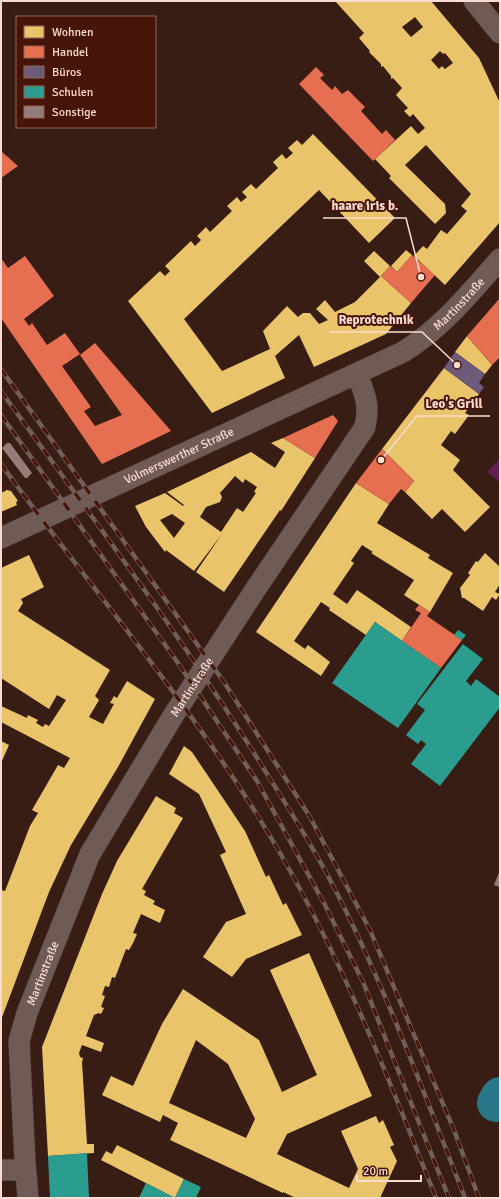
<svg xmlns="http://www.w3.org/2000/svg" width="501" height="1199" viewBox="0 0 501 1199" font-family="Signika,sans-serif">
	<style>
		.green { fill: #621f51 }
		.homes { fill: #e9c46a; fill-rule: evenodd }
		.shops { fill: #e76f51 }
		.offices { fill: #6d597a }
		.schools { fill: #2a9d8f }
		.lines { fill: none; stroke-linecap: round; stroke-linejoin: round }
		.river { stroke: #297688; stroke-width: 38 }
		.building { fill: #967c78 }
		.minor-casing { stroke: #4d3833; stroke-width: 22 }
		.minor { stroke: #705a55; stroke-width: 21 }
		.tram { stroke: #735e57; stroke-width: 1 }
		.rail-casing { stroke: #735e57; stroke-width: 4.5 }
		.rail { stroke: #461507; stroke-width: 3; stroke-dasharray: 9; stroke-linecap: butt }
		.labels { text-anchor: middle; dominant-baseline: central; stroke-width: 4; stroke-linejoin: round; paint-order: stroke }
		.street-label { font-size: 12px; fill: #fcdbd1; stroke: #461507 }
		.leader { fill: none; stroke: #fcdbd1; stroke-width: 1.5 }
		.callout-dot { fill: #fcdbd1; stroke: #461507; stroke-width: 1.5 }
		.callout-label { font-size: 13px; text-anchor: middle; font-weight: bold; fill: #fcdbd1; stroke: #461507; stroke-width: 4; stroke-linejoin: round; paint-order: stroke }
	</style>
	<rect width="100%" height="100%" fill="#381d15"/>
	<!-- green -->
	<path class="green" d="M500,458v24l-13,-10z"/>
	<!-- homes -->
	<path class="homes" d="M335,1h96l48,57 21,45v119l-55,63 -31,-29 9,-10 4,3 14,-19 6,4 20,-23 -6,-5 10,-12 -45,-49 -21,20 40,39 1,9 -11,11 -46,-46 2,-2 -16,-17 36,-33 7,8 7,-6 -12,-14 -3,3 -6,-6 4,-3 -12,-13 6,-7 -9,-10 -2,1v-3l-8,-10 -2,1v-3l-12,-12 1,-1 -11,-13 5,-5zM415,17l8,10 -12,10 -9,-10zM440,51l3,3 2,-1 8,10 -8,6 -3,-3 -3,3 -8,-9z
		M313,134l82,84 -26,25 -50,-53 -135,129 38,52 48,-22 -7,-18 24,-25 11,11 5,-4h7l9,11 9,-4 -12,-11 9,-9 10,12 20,-10 25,-25 -16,-16 10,-10 16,15 -9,10 30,27 -25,31 -72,33 -15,-32 -24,21 10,22 -73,35 -84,-112 32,-30 5,5 5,-5 -5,-5 26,-25 4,5 6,-6 -4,-4 9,-9 4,5 22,-21 -5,-5 10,-9 4,5 6,-5 -5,-5 9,-8 5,5 22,-21 -5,-6 9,-8 4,5 7,-6 -5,-5 9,-8 5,5z
		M406,250l6,5 -15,17 -6,-6z
		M467,336l25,29 -7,9 -30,-22z
		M444,368l35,26 -14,19 4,2 -14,19 -4,-3 -10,14 19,15 -7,10 37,37 -25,25 -23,-23 -10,10 -27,-27 9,-11 -32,-32z
		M283,438l32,20 -34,53 -1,-1 -56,82 -28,-20 26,-38 -28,37 -28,-21 -1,2 -19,-25 -11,-21 30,-13 18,13 1,-1 -17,-13 84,-40 24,16 10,-16 -14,-9zM235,476l8,7 2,-4 12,8 -3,5 2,1 -13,19 -6,-4 -16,24 -21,-15 6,-10 14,-5 2,-5 -2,-4zM172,514l13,9 -11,15 -14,-18z
		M356,483l33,21 -12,19 53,32 -2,3 25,15 -23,39 -26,-17 10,-15 -43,-27 2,-1 -11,-7 -11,16 3,2 -21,31 14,10 10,-14 54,37 -9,14 -27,-19 -9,13 -37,-25 1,-2 -9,-6 -27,39 11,8 3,-4 22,17 -9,14 -65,-44z
		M7,490l4,1 7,10 -2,1 1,3 -16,7v-19z
		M485,553l15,14v17l-5,8 5,2 -4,6 -4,-3 -9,14 -19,-13h-2l-2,-10 10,-13 -2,-2 8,-12 2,1z
		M29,555l15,32 -23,12 2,4 -5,8 92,59 -15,26 4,4 -10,17 14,7 11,-20 -4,-1 4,-7 3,2 10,-17 28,18 -37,68 -47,78 -22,47 -48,128v-130l4,1 25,-65 8,-13 -6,-3 26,-45 6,3 6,-10 -69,-36v-16l26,12 1,-3 10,5 -2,3 7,4 2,-3 4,2 17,-26 -9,-5 -8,14 -48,-31v-110z
		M1,741l8,4 -8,18z
		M184,746l8,6 53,79 21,46 3,-2 14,30 3,-2 16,32 -56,24 -14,18 -29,-20 23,-35 20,-8 -26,-59 6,-3 -27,-58 -30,-20z
		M156,796l20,12 -2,5 9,5 -41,71 4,2 -2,4 11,6 -2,3 12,6 -5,13 -19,-9 -8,19 4,1 -4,9 -4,7 -3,-1 -11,29 -3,-1 -3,10 -4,-1 -3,9 3,1 -4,11 3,1 -3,6 -2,-1 -5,2 -8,21 18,7 -3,9 -19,-7 -3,8 1,4 3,1 -1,4 5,82h7v9l-46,3 -6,-109 60,-153 15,-33z
		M309,953l63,143 -85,38 -10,20 72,34 9,-19 -17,-38 35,-15 3,7 4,-3 11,25 -4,2 7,14 -17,37h-84l-13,-6v1l-113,-53 8,-17 -15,-8 -3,7 -58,-27 9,-19 22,10 29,-62 21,-35 76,51 23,52 35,-17 -47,-105zM196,1040l32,24 27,55 -9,19 -77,-35z
		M117,1145l67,34 -9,19 -74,-38 5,-9 6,3z"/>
	<!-- shops -->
	<path class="shops" d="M316,67l8,8 -4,3 12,12 3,-4 7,8 6,-4 17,17 -4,4 21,23 4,-4 9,10 -22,21 -74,-77z
		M1,151l17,15 -17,12z
		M412,255l23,20 -24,28 -30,-27 9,-10 7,6z
		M25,256l29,40 -30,23 5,7 3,-3 15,22 18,-12 15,21 -18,12 29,41 -7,4 11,15 27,-11 -42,-60 15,-12 76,88 -69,33 -101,-146v-60l7,10z
		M500,298v59l-8,8 -25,-29z
		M333,415l5,6 -23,37 -32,-20z
		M382,449l32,32 -9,11 -4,-3 -12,15 -33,-21z
		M419,605l11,7 -3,4 35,24 -21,28 -39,-27 19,-28 -6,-3z"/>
	<!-- offices -->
	<path class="offices" d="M455,352l30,22 -6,9 5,4 -5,7 -35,-26z"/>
	<!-- schools -->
	<path class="schools" d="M375,622l66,46 -43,60 -66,-45z
		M458,630l8,5 -4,5 -8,-5z
		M463,644l20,15 -17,22 5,5 5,-7 24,18v10l-60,79 -29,-22 15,-20 -5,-4 -3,4 -12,-9 19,-25 -8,-6z
		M87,1153l2,45h-39l-2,-42z
		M184,1179l17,8 -5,11h-57l7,-15 29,15z"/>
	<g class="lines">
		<!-- river -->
		<path class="river" d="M496,1103l4,-7"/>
	</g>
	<!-- building -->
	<path class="building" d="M10,443l22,30 -5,5h-2l-23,-30 5,-5z
		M500,870v17l-6,-2z"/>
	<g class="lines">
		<!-- minor casing -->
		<g class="minor-casing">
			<g id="minor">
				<path d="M474,1l26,32"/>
				<path id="s1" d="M1,538l402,-186c39,-24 67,-59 97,-93"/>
				<path d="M1,1170h24"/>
				<path id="s2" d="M28,1198l-3,-36 -6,-121 8,-28 63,-159 83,-138 82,-126 110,-163c5,-23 0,-32 -8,-53"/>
			</g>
		</g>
		<!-- minor -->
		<use href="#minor" class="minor"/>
		<!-- tram -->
		<path class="tram" d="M468,1l32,39
			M479,1l21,25
			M1,533l402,-186c39,-23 67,-61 97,-95
			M1,545l407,-190c38,-21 64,-56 92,-88"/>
		<!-- rail casing -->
		<g class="rail-casing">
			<path id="rail" d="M1,369l223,313 86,135 60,113 84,200 25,68
				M1,391c88,122 178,242 258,370 28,45 57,90 81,138 48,96 86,199 125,299
				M1,415l177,248 79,118 68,124 38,77 86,216
				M1,464c93,129 199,250 279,389 64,111 109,226 156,345"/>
		</g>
		<!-- rail -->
		<use href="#rail" class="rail"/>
	</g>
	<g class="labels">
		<!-- street labels -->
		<g class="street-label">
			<text stroke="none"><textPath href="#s1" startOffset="517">Martinstraße</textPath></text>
			<text stroke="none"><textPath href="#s1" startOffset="196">Volmerswerther Straße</textPath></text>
			<text stroke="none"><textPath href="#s2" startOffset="553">Martinstraße</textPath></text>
			<text stroke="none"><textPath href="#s2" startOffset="229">Martinstraße</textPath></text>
		</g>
	</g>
	<!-- callouts -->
	<path class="leader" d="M421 277L406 218H323M457 365L422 332H330M381 460L417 416H490"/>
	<g class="callout-dot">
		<circle cx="421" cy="277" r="4"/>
		<circle cx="457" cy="365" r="4"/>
		<circle cx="381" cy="460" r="4"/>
	</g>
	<g class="callout-label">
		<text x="365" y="210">haare iris b.</text>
		<text x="376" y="324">Reprotechnik</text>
		<text x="454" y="408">Leo's Grill</text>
	</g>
	<!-- border -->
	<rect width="501" height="1199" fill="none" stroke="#fcdbd1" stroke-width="4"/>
	<!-- legend -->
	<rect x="16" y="16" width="140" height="112" fill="#461507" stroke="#8f6458"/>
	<rect x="24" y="26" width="20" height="12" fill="#e9c46a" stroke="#8f6458"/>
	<text x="52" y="36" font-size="12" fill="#fcdbd1">Wohnen</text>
	<rect x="24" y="46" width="20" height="12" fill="#e76f51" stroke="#8f6458"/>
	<text x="52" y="56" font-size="12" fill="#fcdbd1">Handel</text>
	<rect x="24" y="66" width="20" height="12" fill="#6d597a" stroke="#8f6458"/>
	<text x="52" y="76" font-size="12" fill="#fcdbd1">Büros</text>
	<rect x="24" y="86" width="20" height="12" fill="#2a9d8f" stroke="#8f6458"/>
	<text x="52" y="96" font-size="12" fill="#fcdbd1">Schulen</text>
	<rect x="24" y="106" width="20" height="12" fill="#967c78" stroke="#8f6458"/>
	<text x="52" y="116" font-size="12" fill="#fcdbd1">Sonstige</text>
	<!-- scale -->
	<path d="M357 1175v6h64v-6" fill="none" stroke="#fcdbd1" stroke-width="2"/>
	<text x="363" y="1175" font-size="12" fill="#fcdbd1" stroke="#461507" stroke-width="3" paint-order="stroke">20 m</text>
</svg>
